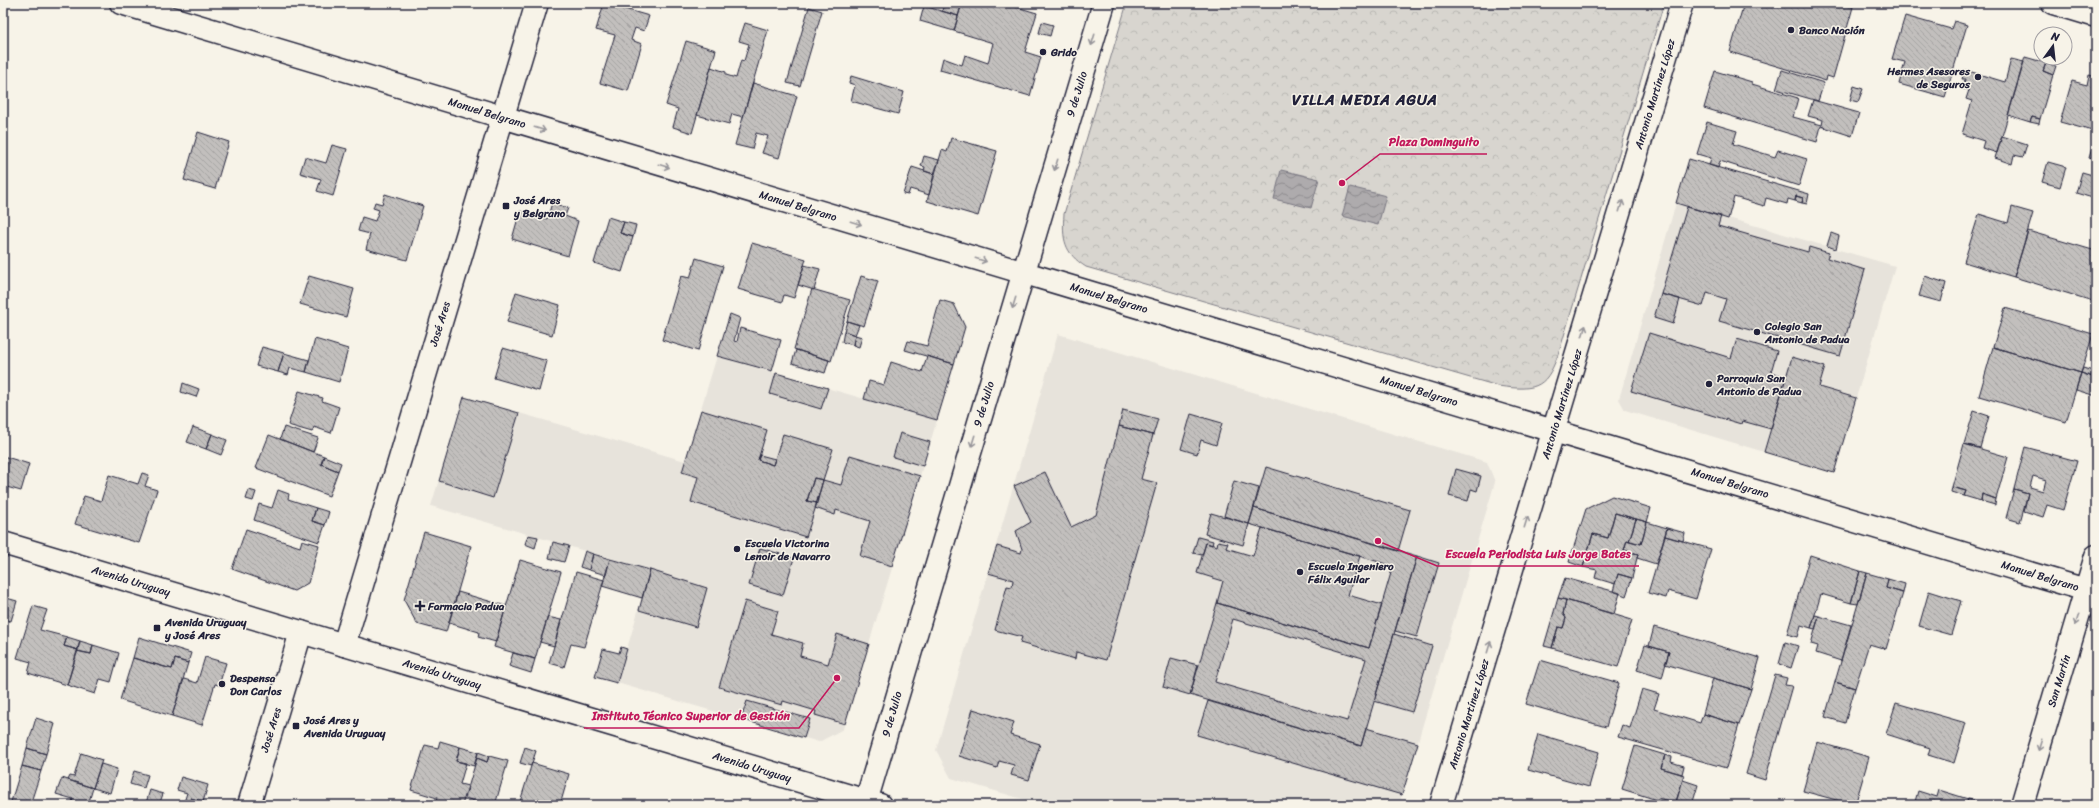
<svg xmlns="http://www.w3.org/2000/svg" width="2099" height="808" viewBox="0 0 2099 808" font-family="Sriracha,sans-serif">
	<style>
		.built { fill: #e7e3db }
		.park { fill: url(#park-crowns); stroke: #7d7c85 }
		.water { fill: url(#water-waves); stroke: #76747f }
		.building { fill: url(#building-back-hatch); stroke: #22223b; fill-rule: evenodd }
		.lines { fill: none; stroke-linecap: round; stroke-linejoin: round }
		.street-casing { stroke: #22223b; stroke-width: 25 }
		.secondary-casing { stroke: #22223b; stroke-width: 25 }
		.street { stroke: #f7f3e8; stroke-width: 22 }
		.secondary { stroke: #f7f3e8; stroke-width: 22 }
		.oneway { stroke: #97959a }
		.poi-dot { fill: #22223b; stroke: #f7f3e8; stroke-width: 1.5 }
		.labels { text-anchor: middle; dominant-baseline: central; stroke-width: 3; stroke-linejoin: round; paint-order: stroke }
		.poi-label { font-size: 11px; font-weight: bold; fill: #22223b; stroke: #f7f3e8; text-anchor: start }
		.street-label { font-size: 11px; fill: #22223b; stroke: #f7f3e8 }
		.district-label { font-size: 15px; font-weight: bold; letter-spacing: 1px; fill: #22223b; stroke: #f7f3e8 }
		.leader { fill: none; stroke: #c2185b; stroke-width: 1.5 }
		.callout-dot { fill: #c2185b; stroke: #f7f3e8; stroke-width: 1.5 }
		.callout-label { font-size: 12px; text-anchor: middle; font-weight: bold; fill: #c2185b; stroke: #f7f3e8; stroke-width: 3; stroke-linejoin: round; paint-order: stroke }
	</style>
	<defs>
		<pattern id="park-crowns" width="20" height="18" patternUnits="userSpaceOnUse"><rect width="20" height="18" fill="#d8d5cf"/><path d="M2 6a3 3 0 1 1 6 0M12 15a3 3 0 1 1 6 0" fill="none" stroke="#b9b7b3"/></pattern>
		<pattern id="water-waves" width="16" height="10" patternUnits="userSpaceOnUse"><rect width="16" height="10" fill="#aeabad"/><path d="M0 5q4-4 8 0t8 0" fill="none" stroke="#8d8b8e"/></pattern>
		<pattern id="building-back-hatch" width="6" height="6" patternUnits="userSpaceOnUse"><rect width="6" height="6" fill="#c2bfbd"/><path d="M-1 5l2 2M0 0l6 6M5-1l2 2" fill="none" stroke="#a6a4a3"/></pattern>
	</defs>
	<rect width="100%" height="100%" fill="#f7f3e8"/>
	<filter id="ink" filterUnits="userSpaceOnUse"><feTurbulence type="fractalNoise" baseFrequency=".025" numOctaves="2"/><feDisplacementMap in="SourceGraphic" scale="8" xChannelSelector="R" yChannelSelector="G"/><feConvolveMatrix kernelMatrix="1 2 1 2 8 2 1 2 1" color-interpolation-filters="sRGB"/></filter>
	<g filter="url(#ink)">
		<!-- built -->
		<path class="built" d="M1676,203l219,63 -61,207 -209,-63 -6,-11z
			M1058,334l429,128 8,20 -96,323h-356l-92,-27 -15,-28z
			M717,356l220,64 -94,309 -24,13 -202,-59 33,-113 -219,-64 33,-109 221,64z"/>
		<!-- park -->
		<path class="park" d="M1127,3h537l-104,346c-13,38 -21,43 -62,37l-412,-119c-22,-14 -24,-28 -22,-53z"/>
		<!-- water -->
		<path class="water" d="M1281,170l38,9 -8,29 -37,-9z
			M1350,187l36,9 -8,29 -36,-9z"/>
		<!-- building -->
		<path class="building" d="M604,3l45,13 -5,15 -9,-3 -4,12 11,4 -14,47 -28,-8 15,-48 -19,-5z
			M944,3h18l-4,13 -16,-5z
			M962,3h41l34,10 -12,39 16,5 -11,39 -90,-26 3,-12 19,7 3,-10 23,8 5,-20 -39,-12z
			M1744,3h94l15,4 -20,71 -6,-2 -1,5 -96,-29z
			M924,6l34,10 -4,15 -34,-10z
			M809,7l13,4 -22,75 -13,-3z
			M1905,16l46,13 3,-8 13,4 -22,72 -46,-13 6,-22 -13,-3z
			M1042,22l11,3 -3,11 -11,-3z
			M745,23l23,7 -25,87 -11,-3 -3,10 -32,-9 14,-48 15,5v3l10,3 5,-18 3,1 5,-17 -10,-3z
			M686,41l30,9 -24,83 -19,-6 5,-18 -12,-4z
			M2025,57l21,6 -3,8 10,4 -13,44 -8,-2 -2,5 -22,-7z
			M2011,59l13,3 -27,91 -15,-5 2,-7 -22,-7 10,-33 -6,-2 3,-9 -6,-1 2,-10h-3l3,-9 40,12z
			M2046,63l10,3 -3,9 -10,-4z
			M1782,70l42,13 -6,18 -42,-12z
			M1715,71l37,11v2l46,14 -5,19 29,8 1,-5 -15,-4 5,-16 46,13 -7,23 -31,-10 -4,16 -113,-34z
			M2089,75l7,2v55l-36,-10 12,-41 15,4z
			M851,76l53,16 -6,22 -47,-13 4,-16 -6,-2z
			M753,83l44,13 -18,62 -17,-5 6,-17 -12,-3 -4,16 -17,-4z
			M1854,86l9,3 -5,13 -8,-2z
			M2032,117l8,2 -1,5 -9,-2z
			M1707,122l30,9 -4,13 42,13 3,-7 29,9 -8,27 -79,-25 -2,7 -9,-3 2,-7 -14,-4z
			M198,132l31,10 -14,47 -31,-9z
			M2002,136l25,8 -4,13 -9,-2 -2,9 -17,-6z
			M951,138l46,13 -19,65 -51,-15 15,-51 5,2z
			M2094,141h2v19l-7,-2z
			M332,145l15,4 -14,47 -16,-5 4,-12 -21,-6 5,-16 21,6z
			M924,156l15,4 -5,14 -10,-3 1,-4 -4,-1z
			M1689,159l120,35 -2,10 -5,-1 1,-5 -7,-2 -1,5 -7,-2 -1,5 -21,-6 -2,8 -30,-9 -6,22 -52,-16z
			M2048,162l18,5 -6,20 -18,-5z
			M912,167l22,7 -5,21 -19,-6 -2,6 -5,-1z
			M2082,172l14,4v23l-20,-6z
			M385,194l38,12 -16,54 -41,-11 4,-15 -12,-3 4,-14 13,4 4,-11 -6,-2 2,-6 7,2z
			M1796,196l7,2 -1,5 -7,-2z
			M552,203l16,5 -3,8 13,5 -10,35 -56,-17 8,-28 27,8z
			M1687,207l34,9 -3,10 90,26 1,-5 20,6 -2,5 38,12 -25,86 -121,-35 7,-22 -19,-6 -4,13 -42,-12z
			M2012,207l21,6 -19,64 -50,-15 15,-48 29,9z
			M608,217l16,5 -4,11 13,4 -11,35 -28,-9z
			M624,222l12,3 -3,12 -13,-4z
			M2028,231l68,20v51l-82,-25z
			M1831,233l8,3 -3,13 -9,-3z
			M752,243l54,16 -12,39 -10,-3 -2,7 -44,-13z
			M696,258l27,8 -25,85 -36,-11 19,-64 9,2z
			M804,265l16,4 -6,21 -16,-5z
			M309,276l45,13 -8,28 -46,-13z
			M861,276l17,5 -14,45 -17,-5z
			M1925,276l21,7 -5,19 -22,-6z
			M812,289l38,11 -19,61 -37,-12z
			M516,292l44,13 -8,30 -45,-13z
			M1661,294l19,5 -7,25 -19,-6z
			M940,300l14,4 11,23 -11,37 -49,-14 3,-9 19,5z
			M2005,308l88,26 -12,39 -88,-26z
			M730,314l10,4 -6,23 3,1 3,-14 41,12 -9,31 -55,-15z
			M847,321l12,4 -4,10 -11,-4z
			M844,331l11,4 -2,10 -11,-3z
			M1649,333l82,25 6,-19 40,12 -6,21 15,5 -15,52 -29,-8 -1,3 -110,-33z
			M855,335l7,2 -3,10 -6,-2z
			M315,339l33,10 -9,33 -33,-10z
			M262,347l22,6 -6,19 -22,-6z
			M1993,347l88,26 -15,49 -87,-26z
			M503,348l44,13 -8,30 -45,-13z
			M796,350l33,10 -4,13 -33,-10z
			M284,353l25,7 -3,12 -16,-4 -2,7 -10,-3z
			M927,356l27,8 -17,56 -73,-21 5,-18 15,4 7,-23 31,10z
			M1792,357l33,10 -6,20 37,11 -22,75 -70,-21z
			M2083,368l13,4v6l-15,-5z
			M776,373l52,15 -7,21 -51,-15z
			M2081,373l15,5v18l-20,-6z
			M183,383l16,6 -3,8 -15,-5z
			M299,391l24,7 -1,3 17,6 -8,26 -17,-6 -2,5 -24,-7z
			M464,397l55,16 -26,85 -54,-17z
			M701,410l66,20 -9,30 15,5 10,-31 50,15 -10,31 -9,-2 -7,23 10,2 -11,34 -115,-35 7,-25 -16,-5z
			M1123,410l35,9 -5,16 -34,-9z
			M1974,411l15,5 -9,32 -16,-4z
			M1191,414l31,9 -6,22 -15,-5 -4,14 -16,-5z
			M1119,426l34,9 -12,44 16,4 -51,177 -30,-8 -1,7 -55,-16 2,-6 -27,-7 12,-44 5,1 1,-7 -25,-7 9,-27 24,7 1,-4 -6,-18 15,-9 -17,-36 31,-14 26,55 25,-12z
			M193,427l19,7 -6,15 -19,-7z
			M284,427l34,11 -5,14 -33,-13z
			M900,433l30,9 -7,24 -30,-9z
			M212,434l15,6 -6,15 -15,-6z
			M269,435l55,21 -3,8 17,7 -9,25 -73,-28z
			M1964,444l44,13 -12,42 -14,-5 -1,7 -17,-5 2,-5 -14,-4z
			M2025,447l52,14 -14,49 -16,-5 -4,12 -19,-6 4,-18 -14,-4zM2033,476l13,4 -3,11 -13,-4z
			M760,455l15,4 -2,6 -15,-5z
			M850,455l70,21 -28,90 -32,-10 10,-35 -34,-11 -1,5 -20,-7 8,-28 18,5z
			M3,456l26,8 -8,27 -18,-5z
			M324,456l17,7 -3,8 -17,-7z
			M1266,467l144,43 -12,41 -144,-43z
			M1456,469l25,7 -4,15 -6,-2 -3,12 -19,-5z
			M142,473l7,2 -4,11 12,4 -18,53 -64,-19 9,-28 17,5 8,-26 29,9z
			M814,478l9,2 -6,23 -10,-2z
			M1234,481l25,7 -10,36 -25,-8z
			M1952,487l14,4 -2,5 -13,-4z
			M2014,489l14,4 -8,29 -14,-4z
			M249,490l7,2 -3,9 -7,-2z
			M278,490l11,4 -1,5 28,9 -4,13 13,4 -6,17 -65,-22 5,-16 13,4z
			M1982,494l14,5 -1,6 -14,-4z
			M1612,496l39,12 -4,14 -32,-9 -7,25 -15,-4 -10,33 -14,-5 17,-53z
			M316,508l13,4 -4,13 -13,-4z
			M1254,508l163,48 -56,190 -171,-51 27,-92 152,45 24,-82 -144,-42zM1233,619l133,40 -19,62 -132,-39z
			M1211,513l38,11 -6,21 -38,-11z
			M1615,513l21,6 -7,22 -2,-1 -3,10 14,4 -6,24 -14,-4 -3,10 -20,-6 2,-8 -14,-3 10,-33 15,4z
			M1636,519l11,3 -6,22 -12,-3z
			M1647,522l20,6 -11,36 -19,-6 1,-4 -14,-4 3,-10 14,4z
			M1262,528l98,28 -12,39 34,10 -13,43 -152,-45 6,-22 -26,-8 9,-30 11,3 1,-5 10,2 -2,5 27,8z
			M1667,528l18,5 -2,8 -18,-5z
			M246,529l54,18 2,-7 17,5 -11,38 -14,8 -62,-22z
			M424,532l47,14 -25,86 -29,-8 -13,-24z
			M528,535l10,2 -3,11 -10,-4z
			M1665,536l46,13 -15,50 -28,-8 -2,7 -18,-5z
			M1198,537l15,4 -1,4 -6,-2 -4,12 -9,-2z
			M553,542l16,4 -5,16 -15,-4z
			M760,548l34,10 -11,37 -34,-10z
			M585,551l8,3 -4,16 -9,-3z
			M593,554l17,5 -4,16 -17,-5z
			M1810,555l50,16 -9,32 -30,-9 -10,34 -10,-3 -3,12 -11,-3z
			M1417,556l22,7 -22,74 -22,-6z
			M610,559l40,11 -8,28 -40,-12z
			M520,560l41,12 -26,87 -41,-12z
			M650,570l57,18 -11,39 -57,-17z
			M1860,571l7,2 -9,31 -7,-1z
			M576,572l28,8 -20,67 -13,-3 -7,23 -15,-4z
			M1867,573l21,6 -2,9 17,5 -17,56 -17,-5 -14,44 -20,-6z
			M1618,574l14,4 -6,18 -13,-5z
			M1565,578l55,15 -6,21 -56,-16z
			M1888,579l17,5 -2,9 -17,-5z
			M1929,591l32,10 -10,34 -32,-9z
			M458,592l48,14 -10,36 -18,-5 1,-5 -30,-9z
			M3,597l14,4 -6,20 -7,-2 -1,4z
			M1558,598l8,2 -3,14 3,4 -3,10 -5,-1 -6,21 -8,-2z
			M1566,600l66,20 -14,47 -66,-19 6,-21 5,1 3,-10 -3,-4z
			M745,601l33,10 -7,23 32,9 -3,13 28,8 9,-30 32,10 -24,80 -30,-9 1,-4 -33,-10 -1,4 -63,-18z
			M33,606l14,4 -7,20 27,7 -3,9 14,4 -11,35 -39,-12 3,-11 -14,-4z
			M1815,615l4,1 -4,13 -4,-1z
			M1819,616l32,9 -10,36 -25,-8 2,-7 -7,-2z
			M548,617l13,3 -7,26 -14,-4z
			M1654,627l106,31 -9,31 -86,-25 4,-12 -20,-6z
			M1394,634l38,12 -20,66 -38,-11z
			M67,637l13,4 -2,9 -14,-4z
			M139,637l52,16 -3,10 -13,-4 -3,10 -39,-11z
			M80,641l13,4 -2,9 -14,-3z
			M1785,642l13,4 -7,22 -12,-4z
			M93,645l26,8 -8,29 -11,-3 -5,15 -28,-9 10,-34 14,3z
			M1645,645l24,7 -7,26 -25,-8z
			M621,647l6,2 -10,34 -22,-6 8,-28 16,4z
			M513,653l22,6 -4,14 -22,-7z
			M205,657l21,6 -7,22 -4,-1 -13,41 -30,-9 12,-37 13,4z
			M133,658l39,11 3,-10 13,4 -16,53 -52,-16z
			M1171,658l27,7 -8,30 -27,-8z
			M1540,660l79,23 -13,44 -80,-23z
			M1775,675l12,3 -2,7 7,1 -27,94 -19,-6z
			M1713,678l38,11 -12,36 -36,-11z
			M1835,682l20,6 -10,35 -20,-6z
			M1642,689l17,5 -5,15 46,14 3,-9 36,11 -13,43 -108,-31 4,-12 8,3z
			M747,701l63,18 -6,19 -63,-19z
			M1208,701l153,45 5,-18 52,15 -16,52 -205,-60z
			M1896,703l70,20 -12,40 -26,-8 2,-7 -44,-14z
			M973,709l41,13 -4,13 30,9 -11,36 -18,-5 3,-10 -15,-4 -2,7 -38,-12z
			M36,718l19,6 -9,30 -19,-6z
			M1538,734l61,18 -10,35 -61,-17z
			M440,741l20,6 -4,14 10,2 -6,21 8,2 -6,19h-27l2,-7 -26,-8 14,-45 13,3z
			M1817,742l52,15 -14,48 -52,-14z
			M1635,746l30,9 -4,13 23,7 -8,28 -18,-5 -1,2 -35,-11z
			M460,747l18,5 -4,14 -18,-5z
			M525,747l11,4 -5,15 -11,-3z
			M27,748l19,6 -5,17 -19,-5z
			M478,752l11,4 -2,6 -10,-4z
			M81,753l21,7 -9,28 -25,-8 2,-4 4,1z
			M1665,755l7,2 -1,5 13,4 -2,8 -21,-6z
			M489,756l19,5 -13,44h-8l-22,-7 12,-40 10,4z
			M532,763l37,11 -9,31h-41z
			M101,764l16,5 -7,24 -17,-5z
			M22,766l19,5 -11,34h-20z
			M134,771l14,4 -4,13 -14,-4z
			M181,777l27,8 -5,17 -12,-4 -2,7h-6l4,-12 -10,-3z
			M62,778l31,10 -5,17h-17l2,-6 -17,-5z
			M1683,780l15,5 -6,20 -16,-4z
			M150,790l13,4 -4,11 -13,-2z
			M1939,790l29,9 -2,6h-52l4,-14 19,6z
			M191,798l12,4v3h-14z
			M1968,799l8,2 -1,4h-9z"/>
		<g class="lines">
			<!-- street casing -->
			<g class="street-casing">
				<path id="street" d="M121,3l1975,590
					M2053,3l43,13
					M344,645l193,-642
					M249,805l52,-173
					M865,805l239,-802
					M1441,805l241,-802
					M2022,805l74,-249"/>
			</g>
			<!-- secondary casing -->
			<g class="secondary-casing">
				<path id="secondary" d="M3,543l877,262"/>
			</g>
			<!-- street -->
			<use href="#street" class="street"/>
			<!-- secondary -->
			<use href="#secondary" class="secondary"/>
		</g>
		<!-- one-way arrows -->
		<defs><path id="oneway-shaft" d="M-6 0H5M1.5-3L5.5 0L1.5 3" fill="none" stroke-width="1.6" stroke-linecap="round" stroke-linejoin="round"/></defs>
		<g class="oneway">
			<use href="#oneway-shaft" transform="translate(1093 40) rotate(107)"/>
			<use href="#oneway-shaft" transform="translate(540 129) rotate(17)"/>
			<use href="#oneway-shaft" transform="translate(1056 165) rotate(107)"/>
			<use href="#oneway-shaft" transform="translate(664 166) rotate(17)"/>
			<use href="#oneway-shaft" transform="translate(1621 206) rotate(-73)"/>
			<use href="#oneway-shaft" transform="translate(856 223) rotate(17)"/>
			<use href="#oneway-shaft" transform="translate(981 260) rotate(17)"/>
			<use href="#oneway-shaft" transform="translate(1014 303) rotate(107)"/>
			<use href="#oneway-shaft" transform="translate(1584 331) rotate(-73)"/>
			<use href="#oneway-shaft" transform="translate(973 441) rotate(107)"/>
			<use href="#oneway-shaft" transform="translate(1526 522) rotate(-73)"/>
			<use href="#oneway-shaft" transform="translate(2077 620) rotate(107)"/>
			<use href="#oneway-shaft" transform="translate(1489 647) rotate(-73)"/>
			<use href="#oneway-shaft" transform="translate(2040 745) rotate(107)"/>
		</g>
	</g>
	<!-- markers -->
	<g class="poi-dot">
		<circle cx="1791" cy="30" r="4"/>
		<circle cx="1043" cy="52" r="4"/>
		<circle cx="1978" cy="77" r="4"/>
		<rect x="502" y="202" width="8" height="8" rx="2"/>
		<circle cx="1757" cy="332" r="4"/>
		<circle cx="1709" cy="384" r="4"/>
		<circle cx="737" cy="549" r="4"/>
		<circle cx="1300" cy="572" r="4"/>
		<path d="M418 600h4v4h4v4h-4v4h-4v-4h-4v-4h4z"/>
		<rect x="153" y="624" width="8" height="8" rx="2"/>
		<circle cx="222" cy="684" r="4"/>
		<rect x="292" y="722" width="8" height="8" rx="2"/>
	</g>
	<g class="labels">
		<!-- poi labels -->
		<g class="poi-label">
			<text x="1799" y="30">Banco Nación</text>
			<text x="1051" y="52">Grido</text>
			<text x="1970" y="71" text-anchor="end">Hermes Asesores<tspan x="1970" dy="13">de Seguros</tspan></text>
			<text x="514" y="200">José Ares<tspan x="514" dy="13">y Belgrano</tspan></text>
			<text x="1765" y="326">Colegio San<tspan x="1765" dy="13">Antonio de Padua</tspan></text>
			<text x="1717" y="378">Parroquia San<tspan x="1717" dy="13">Antonio de Padua</tspan></text>
			<text x="745" y="543">Escuela Victorina<tspan x="745" dy="13">Lenoir de Navarro</tspan></text>
			<text x="1308" y="566">Escuela Ingeniero<tspan x="1308" dy="13">Félix Aguilar</tspan></text>
			<text x="428" y="606">Farmacia Padua</text>
			<text x="165" y="622">Avenida Uruguay<tspan x="165" dy="13">y José Ares</tspan></text>
			<text x="230" y="678">Despensa<tspan x="230" dy="13">Don Carlos</tspan></text>
			<text x="304" y="720">José Ares y<tspan x="304" dy="13">Avenida Uruguay</tspan></text>
		</g>
		<!-- street labels -->
		<g class="street-label">
			<text transform="translate(1077 94) rotate(-73)">9 de Julio</text>
			<text transform="translate(1655 94) rotate(-73)">Antonio Martínez López</text>
			<text transform="translate(487 113) rotate(17)">Manuel Belgrano</text>
			<text transform="translate(798 206) rotate(17)">Manuel Belgrano</text>
			<text transform="translate(1109 298) rotate(17)">Manuel Belgrano</text>
			<text transform="translate(440 324) rotate(-73)">José Ares</text>
			<text transform="translate(1419 391) rotate(17)">Manuel Belgrano</text>
			<text transform="translate(984 404) rotate(-73)">9 de Julio</text>
			<text transform="translate(1562 404) rotate(-73)">Antonio Martínez López</text>
			<text transform="translate(1730 483) rotate(17)">Manuel Belgrano</text>
			<text transform="translate(2040 576) rotate(17)">Manuel Belgrano</text>
			<text transform="translate(131 581) rotate(17)">Avenida Uruguay</text>
			<text transform="translate(442 674) rotate(17)">Avenida Uruguay</text>
			<text transform="translate(2059 681) rotate(-73)">San Martín</text>
			<text transform="translate(892 714) rotate(-74)">9 de Julio</text>
			<text transform="translate(1469 714) rotate(-73)">Antonio Martínez López</text>
			<text transform="translate(271 730) rotate(-73)">José Ares</text>
			<text transform="translate(752 767) rotate(17)">Avenida Uruguay</text>
		</g>
		<!-- district labels -->
		<g class="district-label">
			<text x="1365" y="100">VILLA MEDIA AGUA</text>
		</g>
	</g>
	<!-- callouts -->
	<path class="leader" d="M1342 183L1380 154H1487M1378 541L1437 566H1639M837 678L799 728H584"/>
	<g class="callout-dot">
		<circle cx="1342" cy="183" r="4"/>
		<circle cx="1378" cy="541" r="4"/>
		<circle cx="837" cy="678" r="4"/>
	</g>
	<g class="callout-label">
		<text x="1434" y="146">Plaza Dominguito</text>
		<text x="1538" y="558">Escuela Periodista Luis Jorge Bates</text>
		<text x="691" y="720">Instituto Técnico Superior de Gestión</text>
	</g>
	<!-- margin -->
	<rect width="2099" height="808" fill="none" stroke="#f7f3e8" stroke-width="16"/>
	<rect x="8" y="8" width="2083" height="792" fill="none" stroke="#22223b" stroke-width="1.5" filter="url(#ink)"/>
	<!-- north arrow -->
	<g transform="translate(2053 46) rotate(15)"><circle r="19" fill="#f7f3e8" stroke="#a29fa3"/>
	<path d="M0-3L7 15L0 10L-7 15Z" fill="#22223b"/>
	<text y="-6" font-size="11" font-weight="bold" text-anchor="middle" fill="#22223b">N</text>
	</g>
</svg>
